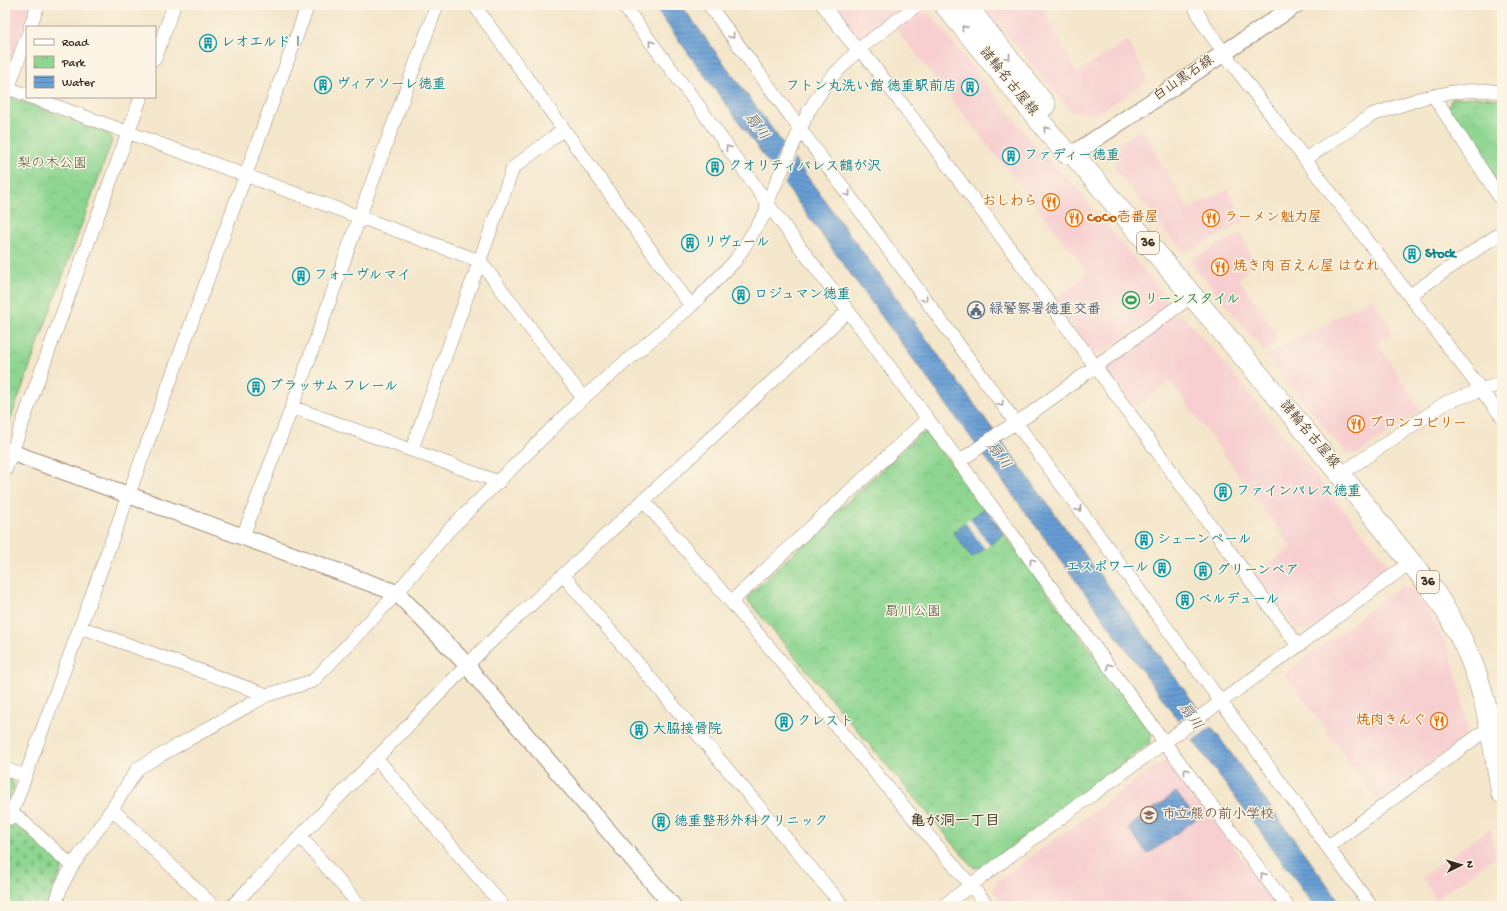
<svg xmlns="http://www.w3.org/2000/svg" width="1507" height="911" viewBox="0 0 1507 911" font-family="'Gochi Hand','Klee One',sans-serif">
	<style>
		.built { fill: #f7cfd0 }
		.cemetery { fill: url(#cemetery-stones); stroke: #648058 }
		.park { fill: url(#park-crowns); stroke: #648058 }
		.water { fill: url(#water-rules); stroke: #52647a }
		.pier { fill: #f4e6cb }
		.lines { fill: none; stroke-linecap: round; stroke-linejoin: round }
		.minor-casing { stroke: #988874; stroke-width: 14 }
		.tertiary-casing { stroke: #988874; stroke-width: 18 }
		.primary-casing { stroke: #988874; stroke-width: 22 }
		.minor { stroke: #fff; stroke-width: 13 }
		.tertiary { stroke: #fff; stroke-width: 16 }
		.primary { stroke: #fff; stroke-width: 21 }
		.oneway { stroke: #a79f9a }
		.labels { text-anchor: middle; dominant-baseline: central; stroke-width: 3; stroke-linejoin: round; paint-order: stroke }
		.shield { fill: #fcf5e5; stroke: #75675a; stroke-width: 1 }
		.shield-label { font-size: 13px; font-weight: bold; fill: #3b2a1e }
		.culture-label { font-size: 14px; font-weight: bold; fill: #0d838f; stroke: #fcf5e5; text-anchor: start }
		.street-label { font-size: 14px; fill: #3b2a1e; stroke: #fcf5e5 }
		.park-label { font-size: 14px; fill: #50553b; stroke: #fcf5e5 }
		.food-label { font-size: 14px; font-weight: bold; fill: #c56008; stroke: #fcf5e5; text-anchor: start }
		.leisure-label { font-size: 14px; font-weight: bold; fill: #27864d; stroke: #fcf5e5; text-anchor: start }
		.service-label { font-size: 14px; font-weight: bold; fill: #4e5e75; stroke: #fcf5e5; text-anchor: start }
		.education-label { font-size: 14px; font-weight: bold; fill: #785e54; stroke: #fcf5e5; text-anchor: start }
		.water-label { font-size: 15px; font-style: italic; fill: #4d5968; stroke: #fcf5e5 }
		.neighbourhood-label { font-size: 15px; font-weight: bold; fill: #3b2a1e; stroke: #fcf5e5 }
	</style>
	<defs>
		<pattern id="cemetery-stones" width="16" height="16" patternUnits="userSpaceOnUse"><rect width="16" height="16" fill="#8ed691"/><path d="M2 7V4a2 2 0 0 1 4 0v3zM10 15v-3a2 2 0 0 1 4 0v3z" fill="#7bb87d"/></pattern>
		<pattern id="park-crowns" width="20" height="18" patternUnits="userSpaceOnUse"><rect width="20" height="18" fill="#8ed691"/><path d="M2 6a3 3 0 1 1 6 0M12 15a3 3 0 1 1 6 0" fill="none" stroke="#7bb87d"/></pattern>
		<pattern id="water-rules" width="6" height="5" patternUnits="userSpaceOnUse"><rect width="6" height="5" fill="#689fd6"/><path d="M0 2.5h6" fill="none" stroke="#5782ad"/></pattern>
	</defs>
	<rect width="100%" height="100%" fill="#fcf5e5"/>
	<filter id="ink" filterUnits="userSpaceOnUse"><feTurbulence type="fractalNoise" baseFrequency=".025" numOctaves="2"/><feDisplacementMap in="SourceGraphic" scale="8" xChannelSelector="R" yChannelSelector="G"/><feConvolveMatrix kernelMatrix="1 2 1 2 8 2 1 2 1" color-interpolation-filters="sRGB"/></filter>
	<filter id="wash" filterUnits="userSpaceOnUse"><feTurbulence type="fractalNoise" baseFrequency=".012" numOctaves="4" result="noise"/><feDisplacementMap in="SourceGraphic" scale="16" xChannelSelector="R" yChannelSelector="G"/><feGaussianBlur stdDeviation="0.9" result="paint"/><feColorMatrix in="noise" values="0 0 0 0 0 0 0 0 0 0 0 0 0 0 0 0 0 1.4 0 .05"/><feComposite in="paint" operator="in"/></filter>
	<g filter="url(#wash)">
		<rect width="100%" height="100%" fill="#f4e6cb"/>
		<!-- built -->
		<path class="built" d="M5,5h26l-26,70z
			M845,5h61l-42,33 -8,-1 -19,-26z
			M982,5h59l36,68 51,-33 20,41 -51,33 -25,-2z
			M919,12l11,2 110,138 33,32 93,114v8l-64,47 -11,-2 -37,-51 35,-27 -193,-244z
			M1142,128l46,82 40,-21 16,33 -60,32 -69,-85 4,-25z
			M1241,234l13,28 -15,17 36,53 -1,13 -10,6 -75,-91z
			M1372,298l21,35 -16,9 44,69 -63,43 -13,-2 -78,-96z
			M1174,315l9,1 36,41 170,208v7l-81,59 -13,-2 -40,-55 37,-26 -122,-167 -36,28 -24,-34v-13z
			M1401,586l8,1 19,23 19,36 7,19 14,64 -4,8 -17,14 -69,50 -93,-127z
			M1164,760l7,2 106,144h-272l-11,-13 1,-10z
			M1490,828l6,28 -60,43 -14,-22z"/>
		<!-- cemetery -->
		<path class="cemetery" d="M5,823h12l44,39 1,9 -8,15 -7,20h-42z"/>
		<!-- park -->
		<path class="park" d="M5,95l103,38 4,8 -105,288 -2,1z
			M1480,97l22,2v91l-54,-82 4,-10z
			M928,433l224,299 -2,11 -168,125 -9,-1 -224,-265 -1,-6 171,-162z
			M5,777l6,2 3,7 -9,24z"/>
		<!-- water -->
		<path class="water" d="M653,5h28l662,901h-28z
			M985,508l19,26 -32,24 -19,-26z
			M1176,792l20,27 -48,35 -20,-26z"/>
		<!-- pier -->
		<path class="pier" d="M784,143l11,14 -11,29 -13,-16z
			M970,519l20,26 -5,4 -20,-27z
			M1199,707l13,19 -20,15 -15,-19z"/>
	</g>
	<g filter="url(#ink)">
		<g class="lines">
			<!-- minor casing -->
			<g class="minor-casing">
				<path id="minor" d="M474,5l217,301
					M623,5l72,96 72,102 100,133 298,407 122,163
					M709,5l662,901
					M823,5l27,36 19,19 129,172 300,414
					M1194,5l9,18 21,30 278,364
					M30,27l8,-22
					M155,59l19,-54
					M5,87l22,8
					M8,89l19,-53
					M1433,95l69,106
					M31,97l449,164 103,137
					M1305,159l67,-44 50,-17 30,-6 30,-2 20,2
					M1410,295l92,-63
					M292,407l207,75
					M412,449l101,-281 51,-39
					M959,462l40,-29 31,-19 162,-118
					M5,471l136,-374
					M1341,474l106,-72 55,-19
					M644,501l87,101 257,304
					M243,536l49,-129 71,-200 74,-202
					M563,575l280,331
					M731,602l196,-183
					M80,627l187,68
					M376,758l127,148
					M5,769l20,7
					M112,809l101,97
					M5,818l13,-1 54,49
					M10,818l298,-813
					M300,836l60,70
					M1329,846l161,-119
					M55,906l6,-19 11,-21 40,-57 26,-41 129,-73 46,-14 84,-88 51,-62 135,-133 108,-92 44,-45 31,-49 1,-9 41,-91 20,-31 31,-32 58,-44
					M232,906l251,-257 365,-338
					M943,906l135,-101 220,-159 114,-85"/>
			</g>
			<!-- tertiary casing -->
			<g class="tertiary-casing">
				<path id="tertiary" d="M1073,154l223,-149
					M5,450l392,143 70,72 9,12 197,229"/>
			</g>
			<!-- primary casing -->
			<g class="primary-casing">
				<path id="primary" d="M945,5l121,148 7,1 212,252 148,184c21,32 42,72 51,110 8,31 12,62 18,93
					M966,5l79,100"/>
			</g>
			<!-- minor -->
			<use href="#minor" class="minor"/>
			<!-- tertiary -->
			<use href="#tertiary" class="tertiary"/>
			<!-- primary -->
			<use href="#primary" class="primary"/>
		</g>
		<!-- one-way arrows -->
		<defs><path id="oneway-chevron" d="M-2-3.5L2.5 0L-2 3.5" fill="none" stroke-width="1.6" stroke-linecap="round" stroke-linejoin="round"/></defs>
		<g class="oneway">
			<use href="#oneway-chevron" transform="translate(964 28) rotate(-129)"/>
			<use href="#oneway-chevron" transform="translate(732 36) rotate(54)"/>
			<use href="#oneway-chevron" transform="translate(651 43) rotate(-127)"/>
			<use href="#oneway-chevron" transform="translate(1008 57) rotate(52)"/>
			<use href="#oneway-chevron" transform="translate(1046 129) rotate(-129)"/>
			<use href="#oneway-chevron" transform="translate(728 148) rotate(-125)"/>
			<use href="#oneway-chevron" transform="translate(848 194) rotate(54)"/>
			<use href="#oneway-chevron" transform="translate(925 299) rotate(54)"/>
			<use href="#oneway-chevron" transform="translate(1001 404) rotate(54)"/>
			<use href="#oneway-chevron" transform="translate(1079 509) rotate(54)"/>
			<use href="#oneway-chevron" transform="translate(1032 561) rotate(-126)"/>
			<use href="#oneway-chevron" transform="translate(1109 666) rotate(-126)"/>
			<use href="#oneway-chevron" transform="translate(1186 771) rotate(-127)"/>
			<use href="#oneway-chevron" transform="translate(1263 875) rotate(-127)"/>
		</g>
	</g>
	<!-- icons -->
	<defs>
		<g id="building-ring" transform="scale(0.9)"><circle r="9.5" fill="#fcf5e5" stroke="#0f9aa8" stroke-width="1.5"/><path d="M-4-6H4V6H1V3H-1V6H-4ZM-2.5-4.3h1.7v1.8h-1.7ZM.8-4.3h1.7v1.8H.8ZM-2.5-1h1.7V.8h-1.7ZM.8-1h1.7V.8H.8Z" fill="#0f9aa8"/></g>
		<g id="restaurant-ring" transform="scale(0.9)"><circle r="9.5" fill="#fcf5e5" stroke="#e8710a" stroke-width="1.5"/><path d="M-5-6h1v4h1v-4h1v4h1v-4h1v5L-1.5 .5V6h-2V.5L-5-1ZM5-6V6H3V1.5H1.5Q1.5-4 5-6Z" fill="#e8710a"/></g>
		<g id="stadium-ring" transform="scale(0.9)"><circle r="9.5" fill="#fcf5e5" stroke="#2e9e5b" stroke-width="1.5"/><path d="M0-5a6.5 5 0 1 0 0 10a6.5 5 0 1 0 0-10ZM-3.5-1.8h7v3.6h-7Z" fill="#2e9e5b"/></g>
		<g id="civic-ring" transform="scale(0.9)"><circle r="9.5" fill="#fcf5e5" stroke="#5c6f8a" stroke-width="1.5"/><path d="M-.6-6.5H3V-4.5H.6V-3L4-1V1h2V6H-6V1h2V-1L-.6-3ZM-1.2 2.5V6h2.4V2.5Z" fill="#5c6f8a"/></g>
		<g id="school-ring" transform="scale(0.9)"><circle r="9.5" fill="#fcf5e5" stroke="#8d6e63" stroke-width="1.5"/><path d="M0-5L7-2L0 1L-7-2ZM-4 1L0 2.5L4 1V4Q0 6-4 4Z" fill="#8d6e63"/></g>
	</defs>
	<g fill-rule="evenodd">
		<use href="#building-ring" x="208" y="43"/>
		<use href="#building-ring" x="323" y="85"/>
		<use href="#building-ring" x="970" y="87"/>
		<use href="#building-ring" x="1011" y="156"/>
		<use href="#building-ring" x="715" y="167"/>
		<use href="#restaurant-ring" x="1051" y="202"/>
		<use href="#restaurant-ring" x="1074" y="218"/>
		<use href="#restaurant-ring" x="1211" y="218"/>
		<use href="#building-ring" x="690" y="243"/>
		<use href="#building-ring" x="1412" y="254"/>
		<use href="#restaurant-ring" x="1220" y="267"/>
		<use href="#building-ring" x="301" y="276"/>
		<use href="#building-ring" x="741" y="295"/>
		<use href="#stadium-ring" x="1131" y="300"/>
		<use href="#civic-ring" x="976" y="310"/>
		<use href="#building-ring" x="256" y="387"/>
		<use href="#restaurant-ring" x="1356" y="424"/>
		<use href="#building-ring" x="1223" y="492"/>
		<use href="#building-ring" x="1144" y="540"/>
		<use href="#building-ring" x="1162" y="568"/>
		<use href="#building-ring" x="1203" y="571"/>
		<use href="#building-ring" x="1185" y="600"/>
		<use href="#restaurant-ring" x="1439" y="721"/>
		<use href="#building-ring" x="784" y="722"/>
		<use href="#building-ring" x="639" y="730"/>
		<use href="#school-ring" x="1149" y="815"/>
		<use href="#building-ring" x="661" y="822"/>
	</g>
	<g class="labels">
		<!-- shield labels -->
		<g class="shield">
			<rect x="1137" y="232" width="22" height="22" rx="3"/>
			<rect x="1417" y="571" width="22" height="22" rx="3"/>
		</g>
		<g class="shield-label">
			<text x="1148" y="243">36</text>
			<text x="1428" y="582">36</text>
		</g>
		<!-- culture labels -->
		<g class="culture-label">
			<text x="221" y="43">レオエルドⅠ</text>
			<text x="336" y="85">ヴィアソーレ徳重</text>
			<text x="957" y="87" text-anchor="end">フトン丸洗い館 徳重駅前店</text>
			<text x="1024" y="156">ファディー徳重</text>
			<text x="728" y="167">クオリティパレス鶴が沢</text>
			<text x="703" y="243">リヴェール</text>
			<text x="1425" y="254">Stock</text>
			<text x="314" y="276">フォーヴルマイ</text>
			<text x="754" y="295">ロジュマン徳重</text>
			<text x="269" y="387">ブラッサム フレール</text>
			<text x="1236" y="492">ファインパレス徳重</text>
			<text x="1157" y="540">シェーンペール</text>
			<text x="1149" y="568" text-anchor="end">エスポワール</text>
			<text x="1216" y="571">グリーンペア</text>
			<text x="1198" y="600">ベルデュール</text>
			<text x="797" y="722">クレスト</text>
			<text x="652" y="730">大脇接骨院</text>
			<text x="674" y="822">徳重整形外科クリニック</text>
		</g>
		<!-- street labels -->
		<g class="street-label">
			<text transform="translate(1184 79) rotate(-34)">白山黒石線</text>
			<text transform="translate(1008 82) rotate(51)">諸輪名古屋線</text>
			<text transform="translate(1309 435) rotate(50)">諸輪名古屋線</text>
		</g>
		<!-- park labels -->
		<g class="park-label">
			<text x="52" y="164">梨の木公園</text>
			<text x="913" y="612">扇川公園</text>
		</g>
		<!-- food labels -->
		<g class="food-label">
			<text x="1038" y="202" text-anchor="end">おしわら</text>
			<text x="1087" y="218">CoCo壱番屋</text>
			<text x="1224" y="218">ラーメン魁力屋</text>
			<text x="1233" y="267">焼き肉 百えん屋 はなれ</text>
			<text x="1369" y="424">ブロンコビリー</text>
			<text x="1426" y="721" text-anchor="end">焼肉きんぐ</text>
		</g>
		<!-- leisure labels -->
		<g class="leisure-label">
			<text x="1144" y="300">リーンスタイル</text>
		</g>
		<!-- service labels -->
		<g class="service-label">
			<text x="989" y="310">緑警察署徳重交番</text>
		</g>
		<!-- education labels -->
		<g class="education-label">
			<text x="1162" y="815">市立熊の前小学校</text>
		</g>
		<!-- water labels -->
		<g class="water-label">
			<text transform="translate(756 127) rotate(54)">扇川</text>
			<text transform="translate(998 456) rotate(54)">扇川</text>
			<text transform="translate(1190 717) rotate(54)">扇川</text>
		</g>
		<!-- neighbourhood labels -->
		<g class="neighbourhood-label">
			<text x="955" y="822">亀が洞一丁目</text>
		</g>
	</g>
	<!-- margin -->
	<rect width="1507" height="911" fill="none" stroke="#fcf5e5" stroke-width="20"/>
	<!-- legend -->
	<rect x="26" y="26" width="130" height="72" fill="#fcf5e5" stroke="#afa495"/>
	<rect x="34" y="39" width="20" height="6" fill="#ffffff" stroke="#afa495"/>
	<text x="62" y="46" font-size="12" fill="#3b2a1e">Road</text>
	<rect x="34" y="56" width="20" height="12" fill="url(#park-crowns)" stroke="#afa495"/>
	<text x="62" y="66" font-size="12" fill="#3b2a1e">Park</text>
	<rect x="34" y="76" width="20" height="12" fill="url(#water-rules)" stroke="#afa495"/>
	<text x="62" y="86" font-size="12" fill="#3b2a1e">Water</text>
	<!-- north arrow -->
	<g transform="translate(1461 865) rotate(85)" stroke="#fcf5e5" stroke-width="3" paint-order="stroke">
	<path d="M0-3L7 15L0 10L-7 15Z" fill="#3b2a1e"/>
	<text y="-6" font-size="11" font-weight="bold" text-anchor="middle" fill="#3b2a1e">N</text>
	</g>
</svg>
